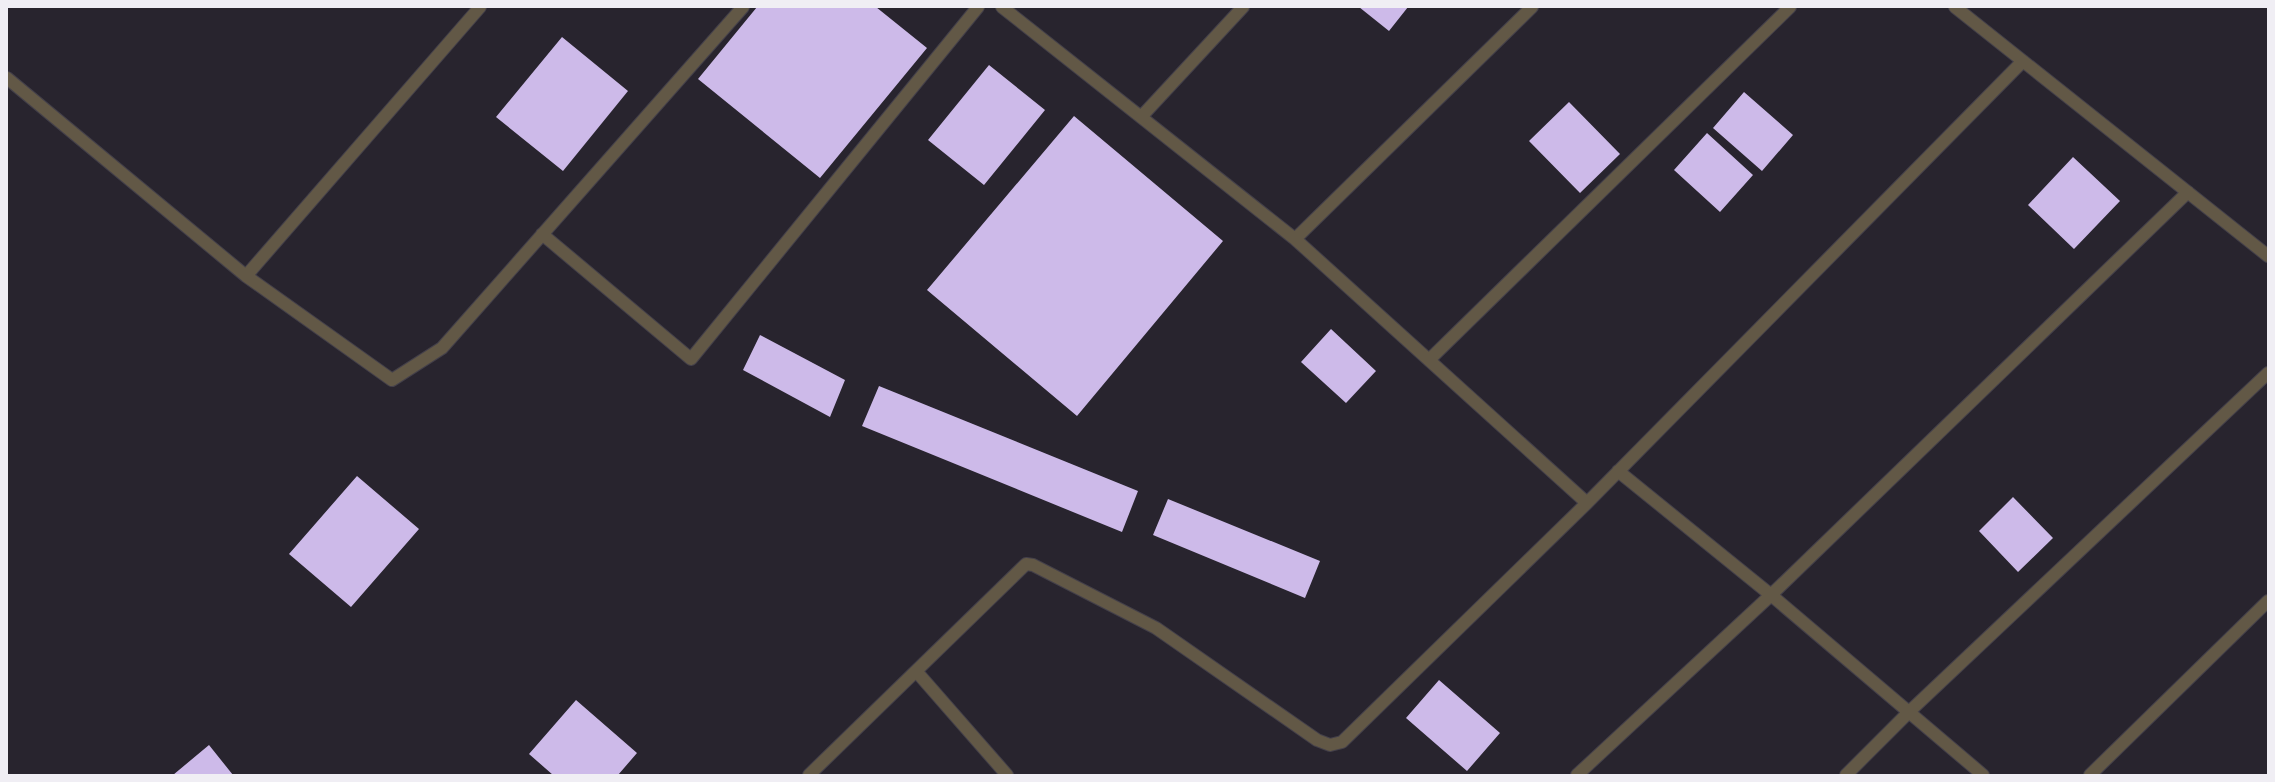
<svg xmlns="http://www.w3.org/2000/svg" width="2275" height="782" viewBox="0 0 2275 782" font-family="'Varela Round',sans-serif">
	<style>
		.building { fill: #cdbae9 }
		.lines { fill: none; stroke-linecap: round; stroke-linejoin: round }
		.minor-casing { stroke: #44404a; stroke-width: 14 }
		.minor { stroke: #625846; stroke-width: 12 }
	</style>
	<rect width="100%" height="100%" fill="#28242e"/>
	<!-- building -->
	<path class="building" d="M757,7h119l51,41 -107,130 -122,-99z
		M1359,7h49l-19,24z
		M562,37l66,54 -65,80 -67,-54z
		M989,65l56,45 -61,75 -56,-45z
		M1744,92l49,43 -31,36 -49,-43z
		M1569,102l51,52 -40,39 -51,-52z
		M1074,116l149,125 -146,175 -150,-126z
		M1707,133l46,42 -33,37 -46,-42z
		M2073,157l47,44 -46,48 -46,-44z
		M1331,329l45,42 -30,32 -45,-41z
		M760,335l85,45 -15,37 -87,-47z
		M879,386l259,105 -16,41 -260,-106z
		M357,476l62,53 -68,78 -62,-53z
		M2013,497l40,41 -35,34 -39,-41z
		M1168,499l152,62 -15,37 -152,-63z
		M1439,680l61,53 -33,38 -61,-53z
		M576,700l61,53 -19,22h-65l-24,-21z
		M209,745l24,30h-60z"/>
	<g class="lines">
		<!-- minor casing -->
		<g class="minor-casing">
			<path id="minor" d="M1002,7l293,232 292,264
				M1955,7l313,249
				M7,78l239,198 234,-269
				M1141,117l102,-110
				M542,234l149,125 287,-352
				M1295,239l237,-232
				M246,276l146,104 50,-32 301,-341
				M1429,360l361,-353
				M1618,471l153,124 212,180
				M916,671l91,104
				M809,775l217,-211 7,1 123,63 161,112 13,5 12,-3 245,-239 436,-442
				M1577,775l194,-180 417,-403
				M1846,775l64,-64 358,-338
				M2090,775l178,-174"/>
		</g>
		<!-- minor -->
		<use href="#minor" class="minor"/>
	</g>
	<!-- border -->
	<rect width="2275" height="782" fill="none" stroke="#f0eef4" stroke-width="16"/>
</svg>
